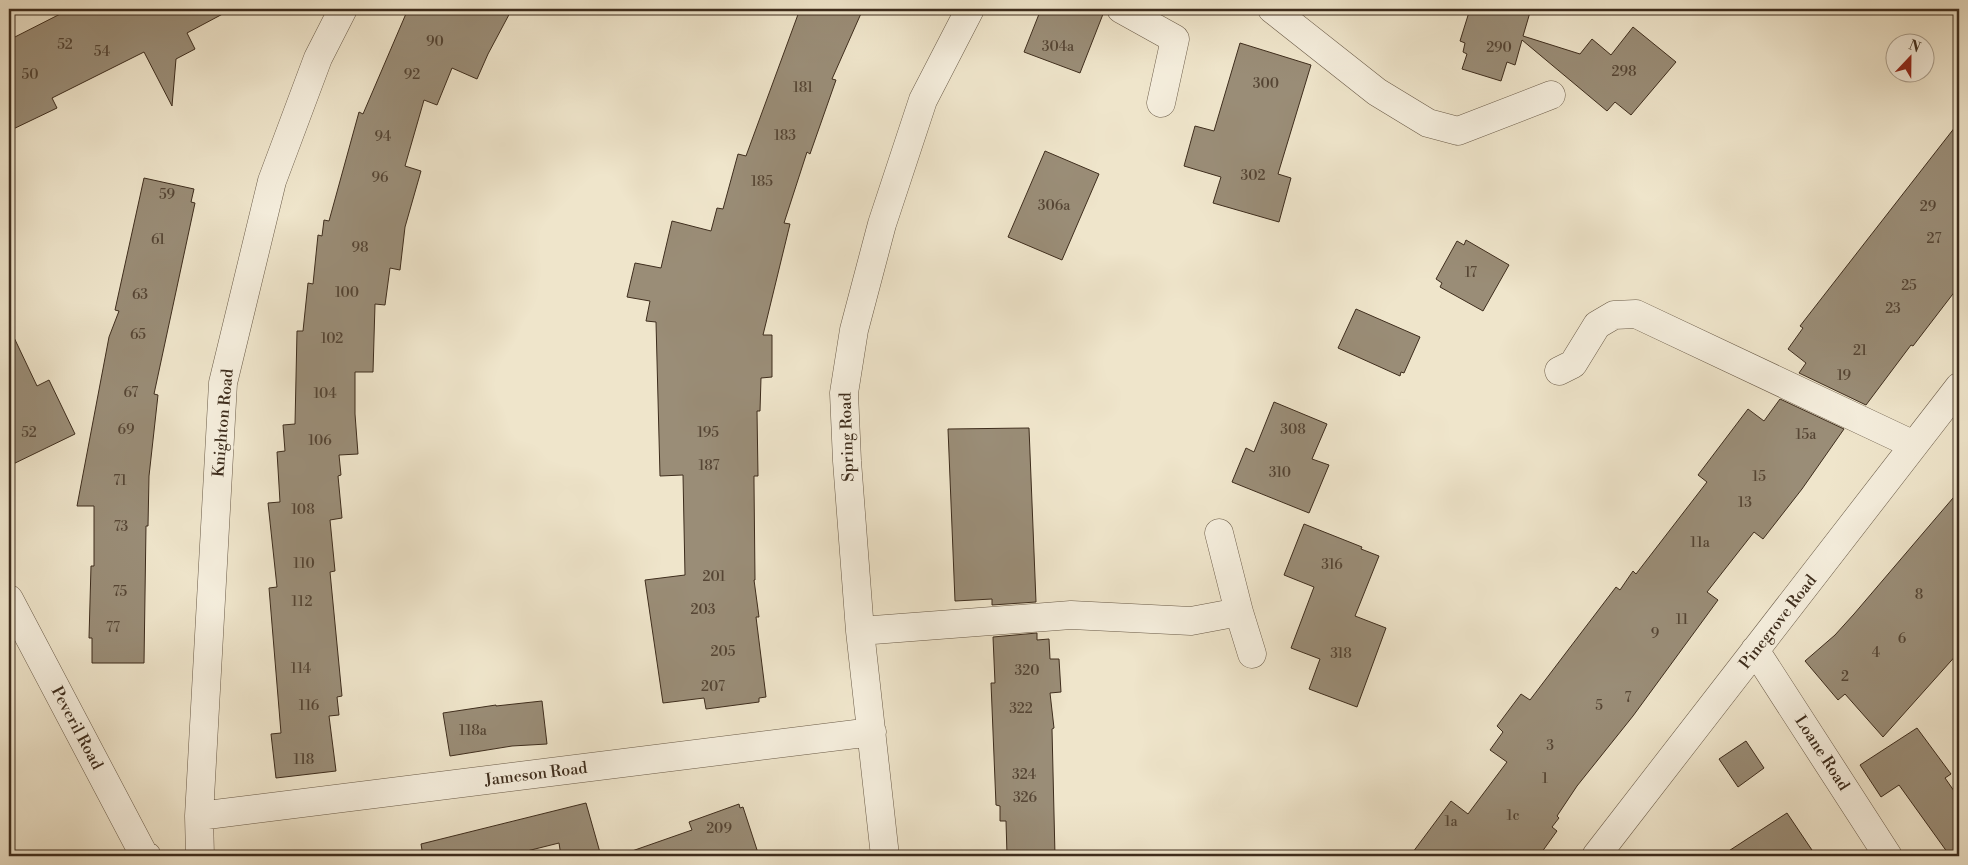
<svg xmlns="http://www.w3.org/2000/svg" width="1968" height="865" viewBox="0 0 1968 865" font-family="'Libre Bodoni',serif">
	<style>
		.building { fill: #9a8d77; stroke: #3e2d1d }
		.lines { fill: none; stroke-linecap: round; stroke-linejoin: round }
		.minor-casing { stroke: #6a5b48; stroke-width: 29 }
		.minor { stroke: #f5eedd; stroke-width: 28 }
		.labels { text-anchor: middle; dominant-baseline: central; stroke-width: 5; stroke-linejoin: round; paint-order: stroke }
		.number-label { font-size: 14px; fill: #554534 }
		.street-label { font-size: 16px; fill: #3e2d1d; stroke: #f5eedd }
	</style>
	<rect width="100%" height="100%" fill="#efe5cb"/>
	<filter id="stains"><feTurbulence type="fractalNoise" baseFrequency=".004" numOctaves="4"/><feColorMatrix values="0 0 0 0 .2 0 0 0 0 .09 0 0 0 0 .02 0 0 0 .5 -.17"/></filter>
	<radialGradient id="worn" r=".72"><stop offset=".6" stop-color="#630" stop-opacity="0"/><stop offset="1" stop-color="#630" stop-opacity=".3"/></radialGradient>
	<!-- building -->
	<path class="building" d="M70,9h162l-45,24 8,16 -19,10 -4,47 -28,-54 -92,46 5,10 -48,23v-91z
		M408,9h104l-24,45 -11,25 -25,-11 -15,37 -13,-5 -19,66 16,5 -16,56 -5,43 -10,-2 -5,37 -10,-1 -2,68h-18v42l3,40 -19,1 2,20 -3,1 4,42 -12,2 5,51 -5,1 12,124 -5,1 2,18 -10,1 7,55 -60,7 -5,-44 10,-1 -12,-145 8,-1 -9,-84 12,-1 -3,-50 8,-1 -2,-26 12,-1 2,-93h6l5,-48 5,1 5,-49 4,1 2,-16 5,1 30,-109 4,2z
		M800,9h63l-31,70 4,1 -26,74 -3,-2 -23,71 6,1 -27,111h9v42l-11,1 -1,33h-3l1,65h-4v6l1,98h-1l5,37h-3l10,80 -7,1v4l-53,7 -2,-11 -41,5 -18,-123 40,-5 -2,-100 -23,1 -4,-154 -10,-1 4,-20 -23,-4 8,-34 26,5 11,-47 39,10 6,-23 6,1 15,-55 8,2z
		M1041,9h64l-25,64 -56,-21z
		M1470,9h61l-8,27 57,18 12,-15 19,16 22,-28 43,35 -45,53 -16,-13 -8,9 -85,-71 -7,25 -8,-3 -6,19 -39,-12 5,-15 -4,-2 2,-9 -5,-2z
		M1240,43l71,22 -33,109 13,4 -12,44 -66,-19 8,-26 -37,-11 11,-40 19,5z
		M1959,122v164l-46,60 -2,-1 -45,60 -67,-32 7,-10 -18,-14 15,-21 -3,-2z
		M1045,151l54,23 -37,86 -54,-23z
		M144,178l50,11 -3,13 4,1 -41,191 4,1 -9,81 -1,50h-2l-2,137h-52v-25h-3l2,-72h3v-60h-17l32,-169 10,-26 -4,-1z
		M1466,240l43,25 -26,46 -43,-24 2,-4 -6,-4 21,-38 7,4z
		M1356,309l64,28 -16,36 -3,-1 -1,4 -62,-28z
		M9,327l28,59 12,-6 26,54 -66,32z
		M1780,399l64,30 -42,60 -39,50 -9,-7 -47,60 11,8 -85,116 -56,70 -20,30 2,2 -7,9 5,4 -18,25h-129l41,-55 17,13 39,-52 -17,-12 13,-18 -6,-6 24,-32 9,6 86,-113 4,3 13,-19 3,3 71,-92 -9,-7 50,-66 16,12z
		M1274,402l53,22 -15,35 17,6 -20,48 -77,-31 14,-34 8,4z
		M1029,428l7,174 -44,3v-6l-37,2 -7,-172z
		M1959,491v161l-76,85 -38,-43 -7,6 -33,-39 30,-26 19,-21z
		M1304,524l58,23 -1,2 18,7 -24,60 31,12 -29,79 -48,-18 11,-30 -29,-11 23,-61 -30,-12z
		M1037,633v7l12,-1 1,20h9l2,33 -11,1 4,35 -2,1 3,127 -48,-1 -1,-34h-6v-15l-4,-1 -5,-122h4l-2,-46z
		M542,701l5,43 -35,2 -62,10 -7,-43 53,-8v1z
		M1917,728l34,46 -6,4 14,20v58h-9l-51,-71 -18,12 -21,-32z
		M1746,741l18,27 -26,19 -19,-28z
		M586,803l15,53h-40l-2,-13 -52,13h-84l-2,-12z
		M739,804l1,4 3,-1 16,49h-126l-1,-5 60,-21 -3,-8z
		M1787,813l29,43h-95z"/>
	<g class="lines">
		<!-- minor casing -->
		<g class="minor-casing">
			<path id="minor" d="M1121,9l54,30 -14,64
				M1272,9l105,83 51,31 30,8 93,-36
				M1559,371l14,-7 24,-39 17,-10 22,-1 278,131
				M9,599l135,256 3,1
				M1239,612l13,42
				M860,631l211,-16 120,6 48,-9 -20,-79
				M1755,650l133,206
				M199,816l673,-84
				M200,856l-1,-40 24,-433 49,-202 46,-123 25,-49
				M885,856l-25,-225 -13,-170 -3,-68 10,-63 28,-106 41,-124 47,-91
				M1596,856l363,-469"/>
		</g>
		<!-- minor -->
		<use href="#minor" class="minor"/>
	</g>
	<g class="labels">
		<!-- number labels -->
		<g class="number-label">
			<text x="435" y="42">90</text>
			<text x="65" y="45">52</text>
			<text x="1058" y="47">304a</text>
			<text x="1499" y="48">290</text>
			<text x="102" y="52">54</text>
			<text x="1624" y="72">298</text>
			<text x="30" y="75">50</text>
			<text x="412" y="75">92</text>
			<text x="1266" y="84">300</text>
			<text x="803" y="88">181</text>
			<text x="785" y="136">183</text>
			<text x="383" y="137">94</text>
			<text x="1253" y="176">302</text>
			<text x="380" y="178">96</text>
			<text x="762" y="182">185</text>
			<text x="167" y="195">59</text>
			<text x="1054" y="206">306a</text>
			<text x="1928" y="207">29</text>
			<text x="1934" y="239">27</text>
			<text x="158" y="240">61</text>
			<text x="360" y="248">98</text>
			<text x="1471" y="273">17</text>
			<text x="1909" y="286">25</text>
			<text x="347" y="293">100</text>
			<text x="140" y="295">63</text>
			<text x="1893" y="309">23</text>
			<text x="138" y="335">65</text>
			<text x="332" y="339">102</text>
			<text x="1860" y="351">21</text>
			<text x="1844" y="376">19</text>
			<text x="131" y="393">67</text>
			<text x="325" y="394">104</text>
			<text x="126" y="430">69</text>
			<text x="1293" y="430">308</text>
			<text x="29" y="433">52</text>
			<text x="708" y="433">195</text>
			<text x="1806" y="435">15a</text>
			<text x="320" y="441">106</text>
			<text x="709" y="466">187</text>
			<text x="1280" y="473">310</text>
			<text x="1759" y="477">15</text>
			<text x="120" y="481">71</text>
			<text x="1745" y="503">13</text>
			<text x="303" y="510">108</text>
			<text x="121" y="527">73</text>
			<text x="1700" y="543">11a</text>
			<text x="304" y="564">110</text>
			<text x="1332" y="565">316</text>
			<text x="714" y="577">201</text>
			<text x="120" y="592">75</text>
			<text x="1919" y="595">8</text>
			<text x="302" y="602">112</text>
			<text x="703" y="610">203</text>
			<text x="1682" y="620">11</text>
			<text x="113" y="628">77</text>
			<text x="1655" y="634">9</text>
			<text x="1902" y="639">6</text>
			<text x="723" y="652">205</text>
			<text x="1876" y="653">4</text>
			<text x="1341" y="654">318</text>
			<text x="301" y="669">114</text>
			<text x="1027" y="671">320</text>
			<text x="1845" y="677">2</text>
			<text x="713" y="687">207</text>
			<text x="1628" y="698">7</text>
			<text x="309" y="706">116</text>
			<text x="1599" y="706">5</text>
			<text x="1021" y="709">322</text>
			<text x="473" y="731">118a</text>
			<text x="1550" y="746">3</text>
			<text x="304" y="760">118</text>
			<text x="1024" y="775">324</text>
			<text x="1545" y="779">1</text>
			<text x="1025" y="798">326</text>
			<text x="1513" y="816">1c</text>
			<text x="1451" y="822">1a</text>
			<text x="719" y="829">209</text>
		</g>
		<!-- street labels -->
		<g class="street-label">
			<text transform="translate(223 423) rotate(-85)">Knighton Road</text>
			<text transform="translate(847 437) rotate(-92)">Spring Road</text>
			<text transform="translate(1778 622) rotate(-52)">Pinegrove Road</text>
			<text transform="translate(77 728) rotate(62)">Peveril Road</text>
			<text transform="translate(1822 753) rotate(57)">Loane Road</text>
			<text transform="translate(536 774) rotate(-7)">Jameson Road</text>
		</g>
	</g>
	<!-- margin -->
	<rect width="1968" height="865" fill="none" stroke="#efe5cb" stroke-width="30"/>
	<rect x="10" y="10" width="1948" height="845" fill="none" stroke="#3e2d1d" stroke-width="2.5"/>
	<rect x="15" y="15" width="1938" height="835" fill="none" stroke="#3e2d1d"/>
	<!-- north arrow -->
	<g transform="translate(1910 58) rotate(22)"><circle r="24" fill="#f5eedd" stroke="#aca190"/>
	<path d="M0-4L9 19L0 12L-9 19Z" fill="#8f2418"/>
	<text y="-8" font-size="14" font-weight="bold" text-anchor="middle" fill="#3e2d1d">N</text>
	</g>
	<rect width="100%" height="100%" filter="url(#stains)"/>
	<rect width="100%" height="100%" fill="url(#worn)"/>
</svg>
